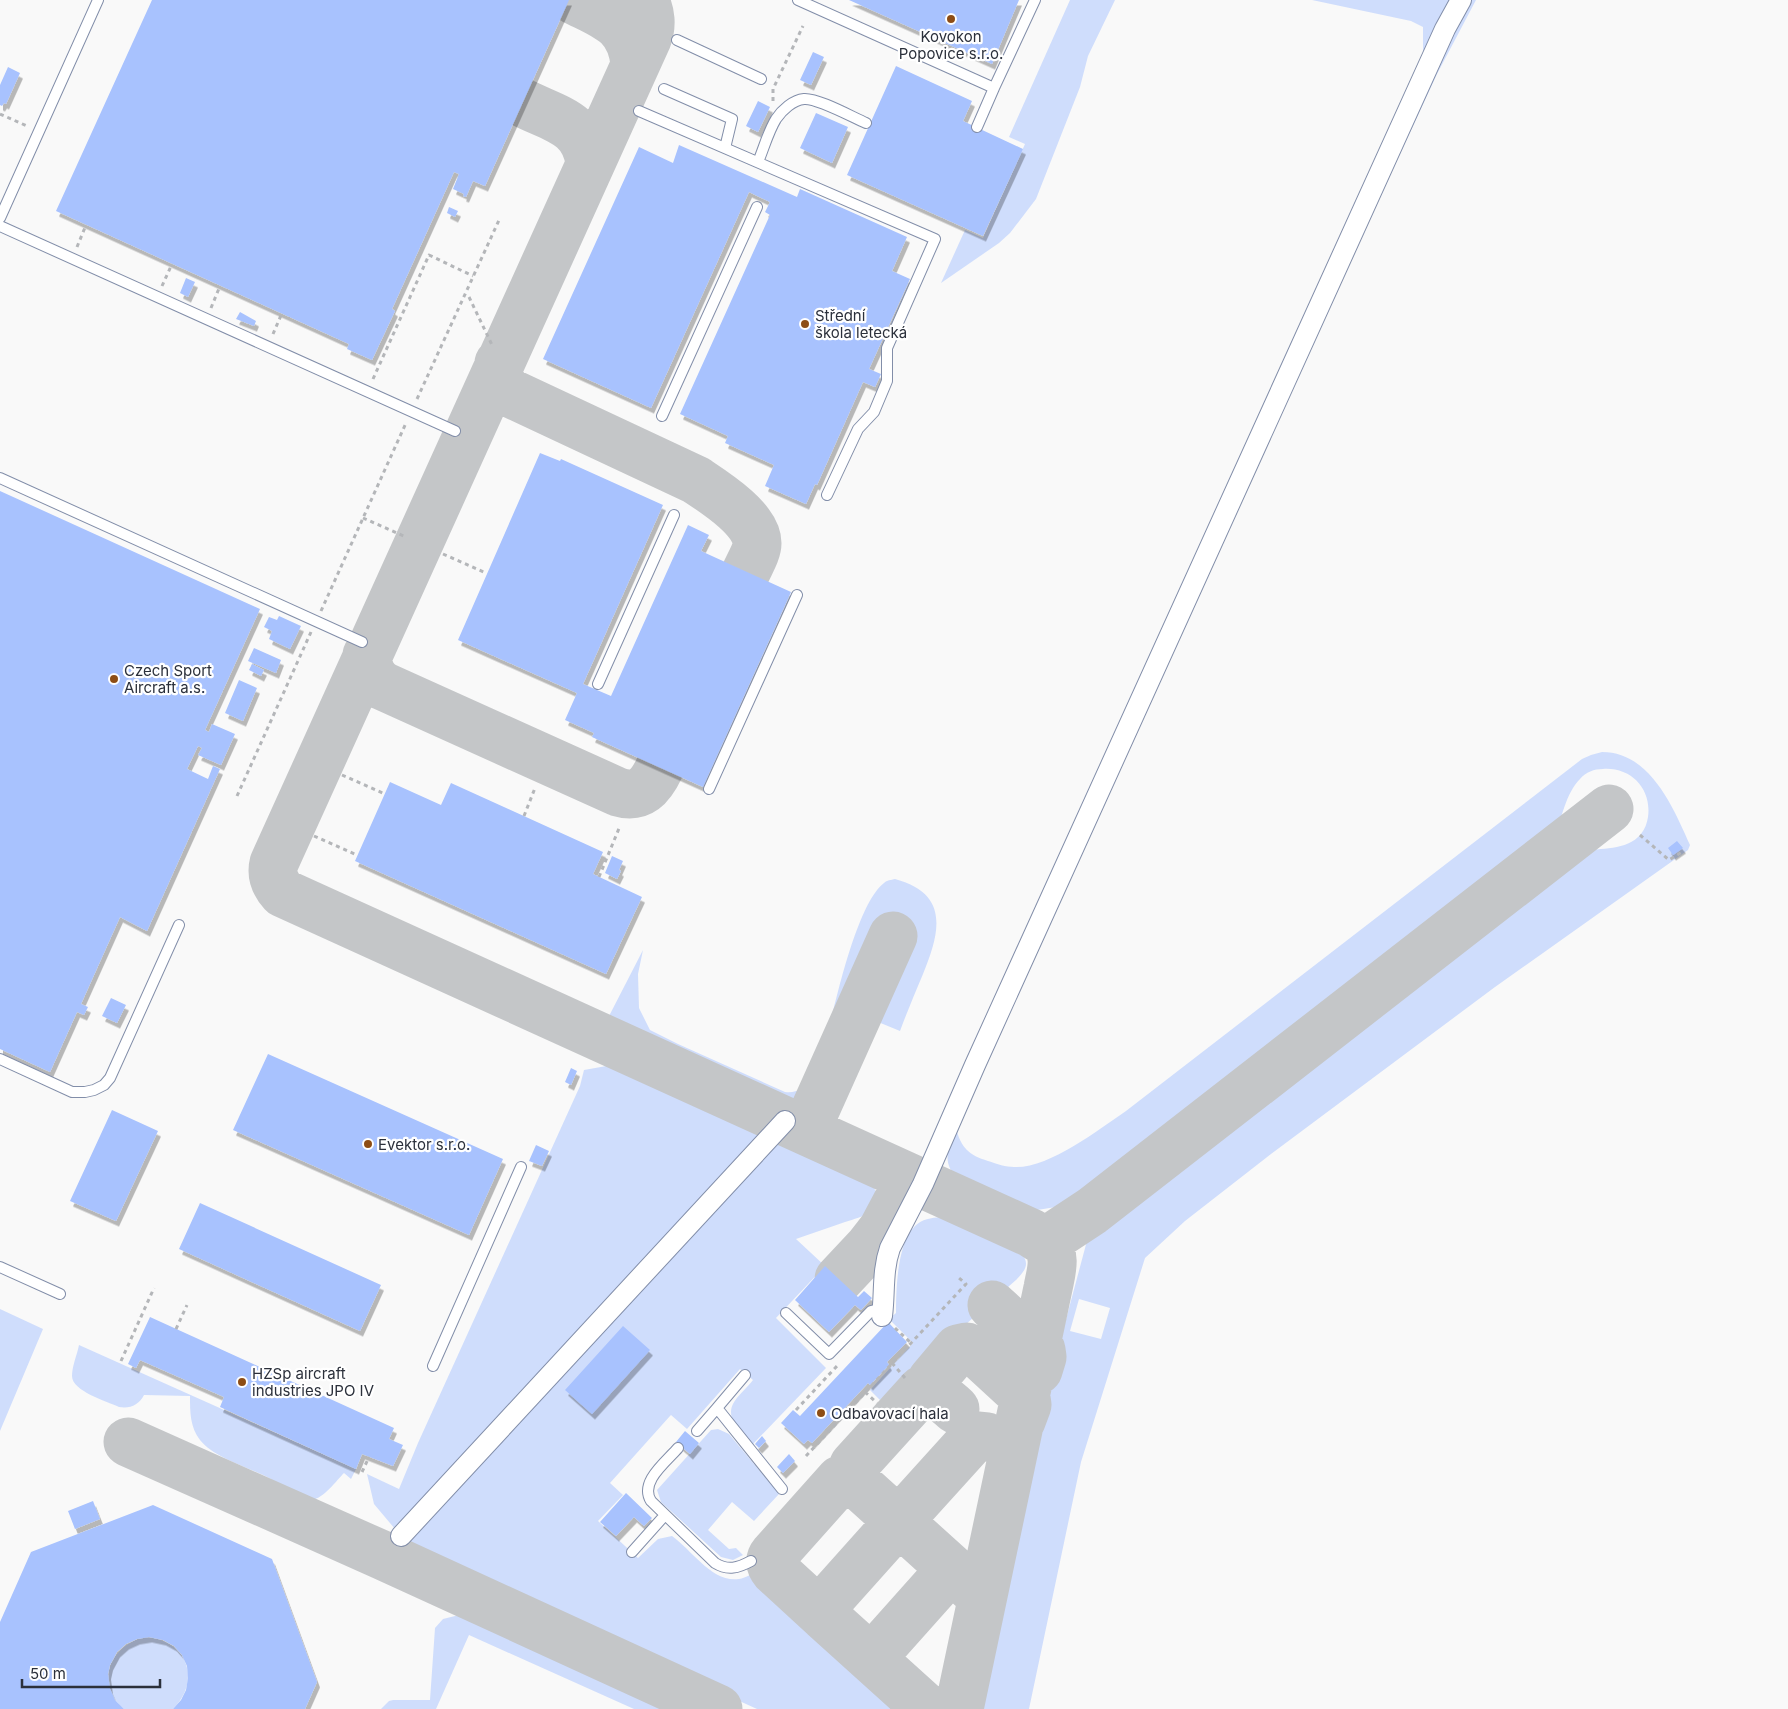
<svg xmlns="http://www.w3.org/2000/svg" width="1788" height="1709" viewBox="0 0 1788 1709" font-family="Inter,sans-serif">
	<style>
		.green { fill: #cfddfc; fill-rule: evenodd }
		.lines { fill: none; stroke-linecap: round; stroke-linejoin: round }
		.taxiway { stroke: #c4c6c8; stroke-width: 49 }
		.building { fill: #a8c2fe; filter: url(#shadow) }
		.service-casing { stroke: #828ea9; stroke-width: 12 }
		.minor-casing { stroke: #828ea9; stroke-width: 22 }
		.path { stroke: #b4b6b9; stroke-width: 3; stroke-dasharray: 4 4; stroke-linecap: butt }
		.service { stroke: #fff; stroke-width: 10 }
		.minor { stroke: #fff; stroke-width: 20 }
		.poi-dot { fill: #8d4d15; stroke: #fff; stroke-width: 2 }
		.labels { text-anchor: middle; dominant-baseline: central; stroke-width: 4.5; stroke-linejoin: round; paint-order: stroke }
		.poi-label { font-size: 15px; fill: #2b303b; stroke: #fff; text-anchor: start }
	</style>
	<defs>
		<filter id="shadow"><feDropShadow dx="3" dy="5.5" stdDeviation="0" flood-color="#0004"/></filter>
	</defs>
	<rect width="100%" height="100%" fill="#f9f9f9"/>
	<!-- green -->
	<path class="green" d="M1070,0h45l-27,56 -8,31 -44,112 -26,34 -11,10 -58,40 24,-53 18,8 42,-94 -16,-7z
		M1312,0h141l-30,60v-33l-12,-6z
		M1470,0h6l-39,74 -177,383 168,-374z
		M1602,752c48,0 71,55 88,93l-2,5 -193,137 -224,167 -86,67 -40,37 -64,204 -52,247h-55l56,-270 15,-41 43,-161 19,-23 -1,-2 386,-302 11,3c19,-14 38,-29 57,-44 6,-5 14,-13 21,-16 20,-7 45,-1 60,-19 4,-5 6,-11 7,-17 4,-28 -17,-50 -45,-48 -9,0 -17,3 -23,10 -14,14 -19,40 -25,59l-461,358 -2,-2 -30,12 -31,5 -71,-31c-19,-14 -13,-33 -4,-52 5,20 13,27 32,33 9,3 18,6 26,6 34,2 84,-37 112,-56l456,-352 9,-4zM1079,1299l31,9 -9,31 -31,-8z
		M895,879c55,15 45,53 28,95 -8,19 -16,38 -23,57l-34,-14 38,-78 -11,-3 -7,-5 -67,146c-8,15 -16,26 -34,21l-178,-78 36,-70 -5,24 1,34 11,22 28,14 107,48c22,3 30,-20 38,-37 9,-38 32,-150 61,-172 3,-3 7,-3 11,-4z
		M612,1065l149,69 -366,395 -21,-25 -7,-30 32,15 19,-46 162,-357 4,-16z
		M776,1141l92,41c10,7 14,22 3,30 -8,5 -17,7 -26,10 -16,6 -33,11 -49,17l29,27 -49,52 50,50 -73,76c-10,-8 -28,-25 -20,-40 4,-8 14,-16 20,-24l-13,-11 -53,60 -16,-14 -1,1 -60,67 13,12 -25,26 40,37 20,-19 14,-3c20,14 40,47 67,43 7,-1 14,-6 21,-9l151,139h-154l-342,-156 -8,-9z
		M941,1217l10,2 64,29c15,12 14,19 1,32l-136,120 -10,-10 43,-47 -24,-24 7,-6c0,-23 1,-70 19,-87 7,-7 16,-8 26,-9z
		M0,1309l43,20 -43,102z
		M79,1345l277,124 -5,10 -7,-6c-8,8 -20,25 -32,27 -10,1 -32,-15 -41,-21 -20,-11 -57,-21 -71,-39 -10,-13 -10,-28 -10,-44l-46,-1c-5,10 -14,14 -25,12 -13,-6 -47,-16 -47,-31 0,-10 5,-21 7,-31z
		M718,1429l11,5 50,60 -25,27 -22,-19 -24,28 21,19 7,-1 7,7 -10,5 -12,-3 -60,-55 -4,-12 54,-60z
		M463,1614l14,3 201,92h-44l-165,-74 -33,74h-55l8,-8 4,-1h37l5,-72 8,-9z
		M146,1637c41,3 56,43 27,72h-49c-30,-25 -14,-65 22,-72z"/>
	<g class="lines">
		<!-- taxiway -->
		<path class="taxiway" d="M574,0c32,16 57,23 61,64
			M644,0c7,12 8,26 3,39l-373,824c-3,12 1,21 9,30l748,340 14,9 47,-31 517,-402
			M523,103c32,16 62,20 67,60
			M499,363c-2,11 1,21 9,29l188,88c18,12 61,39 61,63 0,9 -7,20 -11,29
			M367,655c1,14 5,24 16,31l235,106c23,7 33,-6 42,-25
			M806,1130l87,-194
			M839,1279l30,-32 14,-18 27,-51
			M992,1305l49,45 1,7 -4,13
			M934,1390l-8,-2 -4,2 -68,75 -3,7 2,8 125,113 3,9
			M955,1409c-8,-8 -24,-17 -23,-29l26,-31 9,-2 9,5 50,46 1,7 -6,16
			M128,1442l254,113 336,154
			M824,1616l-49,-45c-5,-6 -6,-11 -1,-17l66,-74 7,-2 6,2
			M877,1664l-1,-8 1,-4 66,-74 6,-4 10,1
			M927,1709l-103,-93 -1,-7 2,-5 68,-76 5,-2 8,1 -3,-6 3,-8 66,-73 5,-4 10,1
			M959,1709l89,-421c3,-16 9,-32 -3,-46"/>
	</g>
	<!-- building -->
	<path class="building" d="M152,0h417l-84,186 -12,-5 -7,16 -3,-1 1,-2 -11,-5 6,-15 -5,-2 -62,137 3,2 -23,49 -25,-11 2,-5 -293,-133z
		M849,0h170l-27,64z
		M813,52l11,5 -13,28 -11,-5z
		M896,66l76,35 -9,20 60,28 -40,87 -136,-61z
		M8,67l12,6 -14,31 -2,-1 -2,3 -2,-1v-20z
		M758,101l12,6 -12,25 -12,-6z
		M816,113l32,14 -16,36 -32,-15z
		M679,145l118,52 3,-8 107,48 -15,34 18,8 -41,90 12,5 -6,13 -12,-5 -46,103 -2,-1 -9,20 -41,-18 9,-21 -49,-22 3,-7 -48,-22 90,-199 -5,-3 5,-10 -21,-10 -98,216 -108,-49 96,-212 34,16z
		M449,207l9,4 -3,6 -8,-4z
		M186,278l9,4 -7,15 -8,-4z
		M240,312l16,9 -2,5 -18,-7z
		M540,453l20,8 1,-2 102,46 -80,179 28,12 77,-171 21,10 -8,16 90,41 -88,195 -111,-50 2,-4 -29,-13 12,-27 -119,-53z
		M0,491l260,118 -55,121 4,2 3,-8 23,10 -14,31 -23,-10 4,-7 -4,-2 -11,23 21,10 5,-13 7,3 -73,162 -27,-14 -39,87 7,3 -4,8 -7,-3 -27,60 -50,-23z
		M279,616l22,10 -11,23 -21,-10 3,-8 -8,-4 5,-10 8,3z
		M254,648l27,12 -5,13 -28,-12z
		M252,664l12,6 -3,6 -12,-6z
		M239,680l18,8 -14,33 -18,-8z
		M390,782l51,23 10,-22 152,69 -10,22 49,23 -36,77 -251,-113z
		M1677,841l6,7 -10,7 -5,-7z
		M612,856l11,5 -4,9 2,1 -4,8 -12,-6z
		M111,998l15,7 -9,18 -15,-7z
		M268,1054l235,105 -34,76 -236,-105z
		M571,1068l6,3 -6,14 -6,-3z
		M112,1110l46,21 -42,90 -46,-20z
		M536,1145l13,6 -7,15 -13,-5z
		M200,1203l181,82 -21,46 -181,-82z
		M825,1266l33,31 6,-6 8,7 -11,12 -6,-5 -26,27 -34,-32z
		M150,1317l244,111 -5,11 14,6 -10,21 -31,-12 -6,15 -136,-62 4,-10 -84,-37 -4,8 -8,-4z
		M888,1322l19,20 -20,20 2,3 -19,20 -2,-2 -56,60 -4,-3 -4,4 -23,-21 12,-13 7,6z
		M623,1326l27,24 -58,64 -27,-24z
		M685,1431l14,12 -9,11 -14,-12z
		M762,1436l4,5 -7,7 -4,-4z
		M789,1454l6,7 -12,12 -6,-6z
		M626,1493l26,25 -8,8 -10,-9 -18,19 -16,-14z
		M93,1501l7,18 -25,10 -7,-18z
		M153,1505l119,54 45,123 -12,27h-132l8,-9 5,-10 2,-12 -1,-12 -5,-11 -8,-9 -11,-6 -14,-3 -12,2 -11,5 -9,8 -7,13 -2,9 2,15 5,11 9,9h-124v-87l31,-70z"/>
	<g class="lines">
		<!-- service casing -->
		<g class="service-casing">
			<path id="service" d="M798,0l196,88 41,-88
				M677,40l84,39
				M664,89l68,30 -7,29
				M639,111l296,128 -48,109v33l-13,31 -16,17 -31,66
				M977,127l17,-39
				M758,162c6,-14 10,-30 18,-43 6,-9 17,-19 28,-20 14,-1 48,18 62,24
				M0,218l98,-218
				M0,226l455,205
				M662,416l95,-209
				M0,478l362,164
				M598,684l76,-169
				M709,789l88,-194
				M0,1059l72,33h13l9,-2 10,-5 6,-7 69,-153
				M0,1267l60,27
				M786,1313l43,41 42,-43 12,-3
				M433,1366l88,-199
				M745,1375l-28,33 65,81
				M697,1431l20,-23
				M678,1448c-12,14 -39,34 -27,53l64,62c13,8 23,5 36,-2
				M632,1552l33,-37"/>
		</g>
		<!-- minor casing -->
		<g class="minor-casing">
			<path id="minor" d="M882,1316c3,-23 0,-45 8,-68l33,-64 52,-119 470,-1036 16,-29
				M401,1536l384,-415"/>
		</g>
		<!-- path -->
		<path class="path" d="M773,101v-12l30,-63
			M0,114l27,12
			M77,247l9,-22
			M162,286l10,-22
			M469,297l24,50
			M211,308l9,-22
			M273,334l9,-21
			M373,379l56,-124 44,21
			M417,399l83,-181
			M363,518l43,19
			M443,554l43,19
			M321,611l85,-188
			M342,775l43,19
			M237,796l74,-164
			M524,816l11,-28
			M1640,835l29,25 13,-8
			M314,836l43,19
			M599,877l21,-51
			M895,1328l16,15
			M176,1329l11,-24
			M121,1361l33,-73
			M892,1363l13,15
			M865,1392l12,11
			M796,1410l41,-44
			M806,1456l160,-172 -7,-6
			M362,1472l7,-15"/>
		<!-- service -->
		<use href="#service" class="service"/>
		<!-- minor -->
		<use href="#minor" class="minor"/>
	</g>
	<!-- markers -->
	<g class="poi-dot">
		<circle cx="951" cy="19" r="5"/>
		<circle cx="805" cy="324" r="5"/>
		<circle cx="114" cy="679" r="5"/>
		<circle cx="368" cy="1144" r="5"/>
		<circle cx="242" cy="1382" r="5"/>
		<circle cx="821" cy="1413" r="5"/>
	</g>
	<g class="labels">
		<!-- poi labels -->
		<g class="poi-label">
			<text x="951" y="36" text-anchor="middle">Kovokon<tspan x="951" dy="17">Popovice s.r.o.</tspan></text>
			<text x="815" y="315">Střední<tspan x="815" dy="17">škola letecká</tspan></text>
			<text x="124" y="670">Czech Sport<tspan x="124" dy="17">Aircraft a.s.</tspan></text>
			<text x="378" y="1144">Evektor s.r.o.</text>
			<text x="252" y="1373">HZSp aircraft<tspan x="252" dy="17">industries JPO IV</tspan></text>
			<text x="831" y="1413">Odbavovací hala</text>
		</g>
	</g>
	<!-- scale -->
	<path d="M22 1679v8h138v-8" fill="none" stroke="#2b303b" stroke-width="2.5"/>
	<text x="30" y="1679" font-size="15" fill="#2b303b" stroke="#ffffff" stroke-width="4" paint-order="stroke">50 m</text>
</svg>
